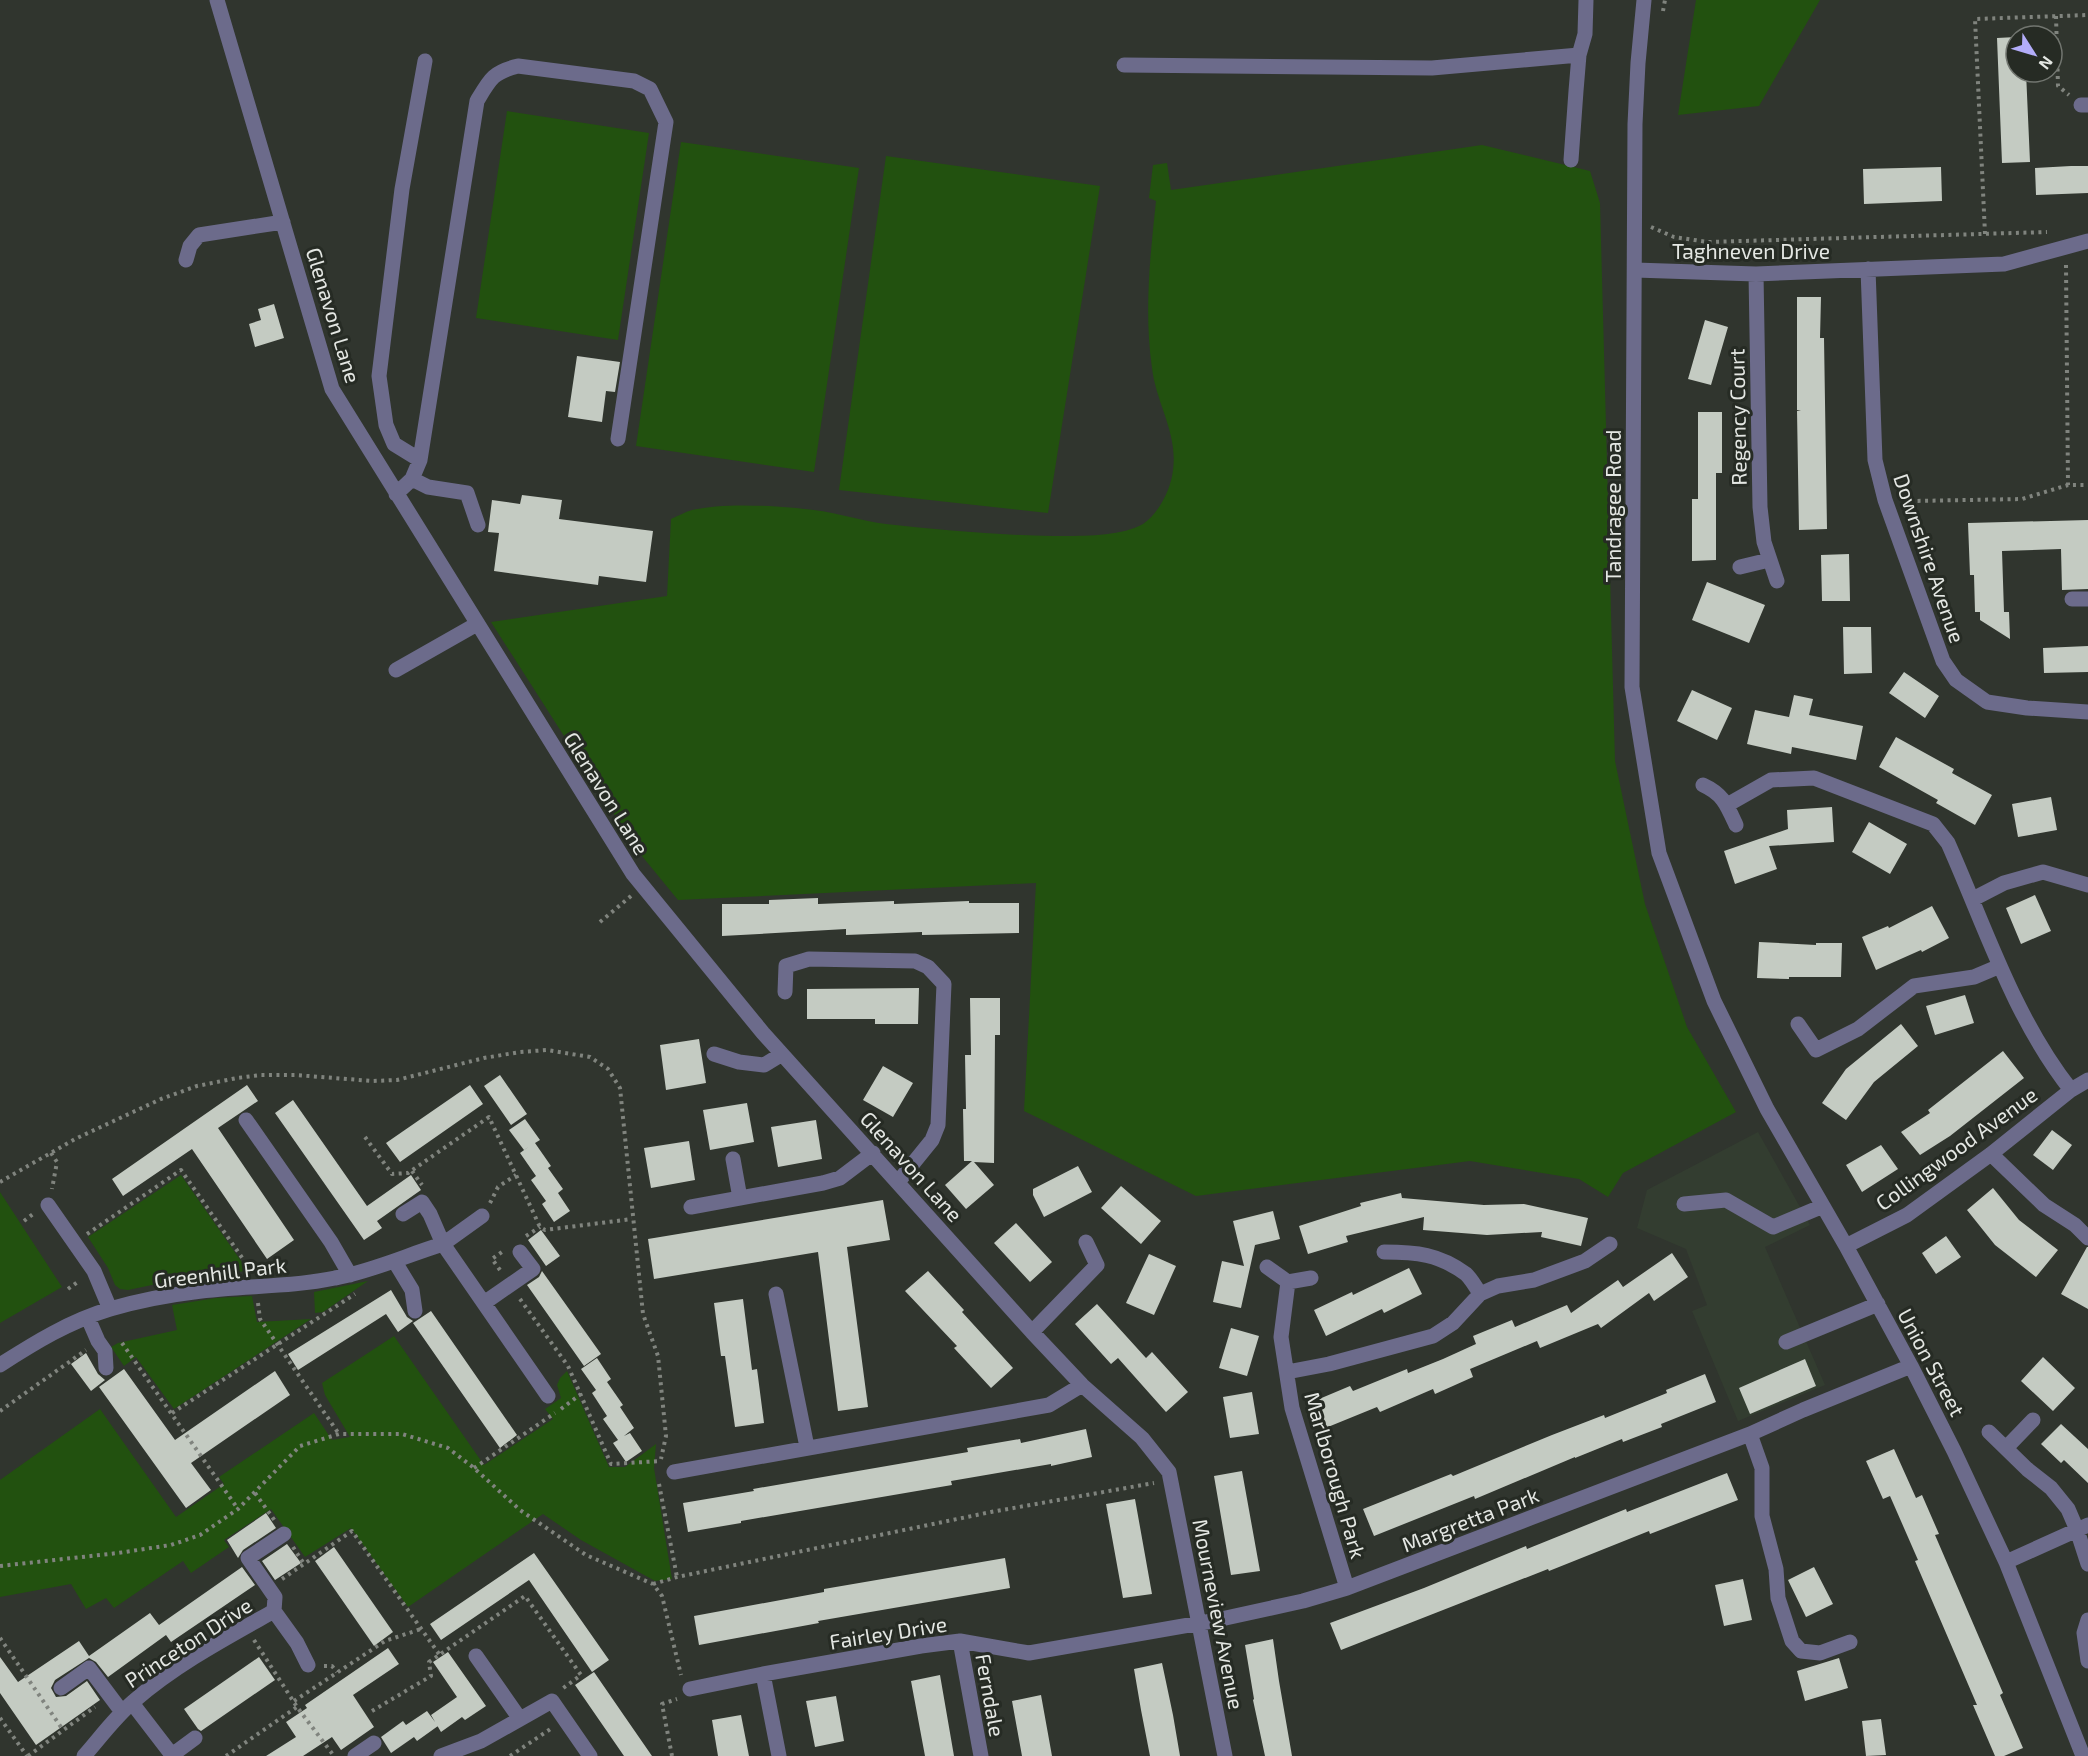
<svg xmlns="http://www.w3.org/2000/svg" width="2088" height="1756" viewBox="0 0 2088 1756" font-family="'Exo 2',sans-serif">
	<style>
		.built { fill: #333d30 }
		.green { fill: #22510f }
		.building { fill: #c4cbc2 }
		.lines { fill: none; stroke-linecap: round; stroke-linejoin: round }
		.path { stroke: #80847e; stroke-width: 4; stroke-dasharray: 3 4.5; stroke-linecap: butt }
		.minor { stroke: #6c6b8b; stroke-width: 15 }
		.labels { text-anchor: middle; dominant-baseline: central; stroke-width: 6; stroke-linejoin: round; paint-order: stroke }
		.street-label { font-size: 21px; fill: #e4e7e3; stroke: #262b24 }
	</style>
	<rect width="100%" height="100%" fill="#30352e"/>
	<!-- built -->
	<path class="built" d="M1758,1132l52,93 -45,22 60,138 -87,36 -46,-110 15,-6 -21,-56 -49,-21 10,-38z"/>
	<!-- green -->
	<path class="green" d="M1696,0h124l-61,106 -81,9z
		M507,111l142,22 -31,207 -142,-22z
		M681,142l178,26 -45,304 -178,-26z
		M1482,145l108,26 10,32 15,558 30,143 42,123 49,85 -113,61 -15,24 -29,-18 -109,-18 -274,35 -172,-85 12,-228 -358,17 -41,-50 -146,-228 176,-26 4,-77c7,-3 14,-7 21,-9 34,-8 88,-4 122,0 24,3 48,11 72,14 55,6 111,11 167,12 26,0 67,1 90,-12 16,-11 28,-35 30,-54 5,-37 -17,-67 -21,-102 -8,-56 -2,-111 4,-167l-7,-3 4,-33 14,-2 4,27z
		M886,156l214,30 -52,327 -209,-23z
		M181,1175l67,96 -48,4 -72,15 -8,-1 -5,-4 -7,-17 -20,-31z
		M0,1192l62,95 -62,36z
		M368,1281l-45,31 -8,1 -1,-21z
		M252,1296l5,26 54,-3 -137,90 -38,-52 -12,9 -13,-19 7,-4 59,-13 -5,-25 44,-7z
		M394,1336l90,129 69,-46 -8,-10 16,-11 -4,-13 3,-7 7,-7 42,96h16l31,-23 -2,24 18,111 -17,2 -74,-41 -38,-26 -135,93 -57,-79 -46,29 -34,-48 -47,31 5,7 -38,26 -8,-12 -69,47 -8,-10 -20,11 -15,-25 -71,13v-117l100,-71 76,108 48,-33 -5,-7 95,-64 18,27 18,-3 -25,-42 -3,-12z"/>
	<!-- building -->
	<path class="building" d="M2016,37v35h10l4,90 -28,1 -5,-125z
		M2071,166h17v27l-52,2 -1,-27z
		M1941,167l1,34 -78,3 -1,-35z
		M1797,297h24l-1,41h4l3,191 -28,1 -2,-119h4l-4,-1z
		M274,304l10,34 -29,9 -6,-23 12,-4 -3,-11z
		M1705,320l23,7 -17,58 -23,-6z
		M577,356l43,6 -5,30 -9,-1 -4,31 -34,-5z
		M1698,412h24v61h-6v87l-24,1v-62h6z
		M522,495l40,5 -3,19 94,12 -7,51 -47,-6 -1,9 -104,-14 5,-38 -11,-1 4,-32 28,4z
		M2088,520v69l-26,1 -1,-41 -59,2 2,61h5l1,27 -30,-19v-8h-5l-1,-37h-4l-2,-52z
		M1849,554l1,47h-28l-1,-46z
		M1707,582l58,23 -16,38 -57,-23z
		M1843,627h28l1,46 -28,1z
		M2088,646v26l-44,1 -1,-25z
		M1904,672l35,24 -14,22 -36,-25z
		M1692,690l40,18 -15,32 -40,-19z
		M1794,695l19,4 -4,16 54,11 -7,34 -64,-13 -1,7 -44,-10 8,-34 34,7z
		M1896,737l58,32 -2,4 40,22 -17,30 -39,-22 2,-3 -59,-33z
		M2051,797l6,33 -39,7 -6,-33z
		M1832,807l2,35 -65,4 8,23 -42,15 -11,-33 64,-22 -1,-19z
		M1869,822l38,22 -17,30 -38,-22z
		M2035,895l16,36 -30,13 -15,-36z
		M818,898v6l76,-3v3l75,-3v2h50v30l-97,2v-3l-76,3v-6l-124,7v-32h47v-4z
		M1932,906l17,32 -27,14 -1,-2 -45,20 -14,-33 26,-11 1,2z
		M1759,942l57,3v-2h26l-1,34h-52v2l-32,-1z
		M919,988l-1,36h-43v-5h-68v-30z
		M1965,995l9,28 -39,12 -9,-29z
		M970,998h30v37h-5l-1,128 -20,-1 20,23 -28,24 -21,-24 27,-24h-8l-1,-52h3l-1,-54h6z
		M1901,1024l17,22 -44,36 -28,38 -24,-17 24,-34z
		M699,1039l7,44 -40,7 -6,-45z
		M2003,1051l21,27 -74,58 -30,19 -19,-23 29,-19 -2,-3z
		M883,1066l30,17 -20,34 -30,-17z
		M500,1075l27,39 -16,11 -27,-39z
		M247,1085l11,16 -40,27 76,112 -27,19 -75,-110 -69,47 -11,-17z
		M470,1085l13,19 -83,58 -14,-19z
		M293,1100l74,106 44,-31 10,15 -44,31 5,7 -18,12 -89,-127z
		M747,1103l7,39 -44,8 -7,-40z
		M525,1119l15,21 -5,3 16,23 -3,2 15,21 -5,4 12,18 -16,11 -12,-18 4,-3 -15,-21 5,-4 -16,-23 11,-8 -7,5 -15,-20z
		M816,1120l6,39 -44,8 -7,-40z
		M2052,1130l20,15 -19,25 -20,-15z
		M689,1141l6,39 -44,8 -7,-40z
		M1881,1145l17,24 -36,23 -16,-27z
		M1078,1166l14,26 -48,25 -11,-22v-6z
		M1121,1186l40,35 -20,23 -40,-36z
		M1993,1188l26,32 39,30 -22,27 -41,-32 -28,-35z
		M1401,1193l1,5 82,7 40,-1 64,14 -7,28 -40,-9 1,-5 -55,3 -64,-5 1,-13 -78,19 2,6 -40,12 -9,-28 62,-20 -1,-3z
		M883,1200l7,40 -43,7 21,160 -30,4 -20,-159 -164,27 -6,-40z
		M1273,1211l7,28 -25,6 -14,63 -28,-6 9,-41 22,5 -11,-45z
		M1016,1223l36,39 -22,20 -36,-39z
		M541,1230l19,26 -14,10 -18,-26z
		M1946,1236l15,21 -25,17 -14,-21z
		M2087,1247h1v62l-27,-15z
		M1672,1253l16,24 -34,24 -5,-8 -48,35 -3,-4 -58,24 -3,-7 -67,28 3,8 -38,17 -2,-5 -53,23 -3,-5 -54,22 -11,-27 38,-16 3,5 54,-22 1,4 35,-14 33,-15 -3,-8 39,-16 3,7 52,-22 4,8 47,-33 5,7z
		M1149,1254l27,12 -22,49 -28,-12z
		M1409,1268l13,26 -38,19 -2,-4 -56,27 -12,-26 38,-18 1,3z
		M542,1271l59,83 -17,12 -57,-81 12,-8z
		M928,1271l36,39 -2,2 51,56 -22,20 -37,-40 3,-2 -52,-55z
		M391,1290l16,27 6,4 -15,11 -12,-18 -88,56 -10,-16z
		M743,1299l9,71 5,-1 7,54 -29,4 -10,-71h-4l-7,-53z
		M1097,1304l49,54 6,-6 36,40 -22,20 -48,-54 -7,6 -36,-40z
		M431,1311l86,124 -17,13 -87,-125z
		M1231,1328l28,8 -12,40 -28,-8z
		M86,1353l12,21 7,6 -14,11 -20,-27z
		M2043,1357l32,31 -22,23 -32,-30z
		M597,1358l14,21 -4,3 16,23 -3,2 14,21 -10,8 6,-3 12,18 -16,11 -13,-19 5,-3 -15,-21 4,-3 -15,-23 4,-3 -15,-21z
		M1805,1359l11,27 -66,28 -11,-26z
		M124,1369l51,71 100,-69 15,24 -99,68 20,27 -25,18 -87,-121z
		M1705,1374l11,28 -55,22 1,3 -39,15 -1,-3 -47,19v-1l-100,42 -1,-3 -100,40 -11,-27 88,-35 2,2 99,-41 52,-20 1,3 62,-25 -1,-3z
		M1252,1392l7,42 -29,4 -7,-41z
		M2061,1424l27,25v34l-24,-23 -3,3 -20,-19z
		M1086,1429l6,28 -41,9v-2l-100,17 1,4 -211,36v2l-53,9 -5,-29 71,-12 -1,-2 215,-37 -1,-4 53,-9 1,4z
		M1894,1449l22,49 6,-3 17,39 -4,1 68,158 -3,2 23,53 -19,8h-9l-22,-51h4l-62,-144 3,-1 -28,-64 -7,3 -17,-38z
		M1242,1471l18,100 -29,4 -17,-99z
		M1727,1473l11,27 -88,34 -1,-3 -100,40 -1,-2 -207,81 -11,-27 94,-35 102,-42 1,3 99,-40 1,3z
		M1135,1499l17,95 -29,4 -17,-94z
		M266,1513l10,15 -33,22 -5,8 -11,-18z
		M287,1544l14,19 -26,17 -13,-19z
		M334,1547l59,85 -19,14 -59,-85z
		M534,1553l75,107 -17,12 -63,-92 -88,60 -11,-16z
		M1005,1558l5,30 -192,33 1,2 -120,22 -5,-29 130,-24v-3z
		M242,1567l13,18 -84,57 -5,-7 -58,42 -12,-15 -7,-4 -34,22 -4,8 5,9 10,-1 21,-15 13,19 -64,45 -36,-52v-36l18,25 61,-41 10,15 61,-43 9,12z
		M1814,1567l19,37 -27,13 -18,-37z
		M1743,1579l9,41 -28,6 -9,-41z
		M1273,1639l6,42 13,75h-27l-12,-56 1,-1 -9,-54z
		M388,1648l11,16 -46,31 21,32 -33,23 -9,-13 -29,19h-37l30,-19 -10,-15 21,-14 -2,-3z
		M448,1652l38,54 -21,14 -3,-3 -21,15 -10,-17 26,-18 -24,-35z
		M259,1657l16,23 -74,51 -3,-2 -14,-20z
		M1839,1658l9,30 -43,13 -8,-30z
		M1162,1663l11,52 7,41h-30l-9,-46 -7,-41z
		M594,1672l31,45 27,39h-28l-49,-71z
		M940,1675l14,81h-29l-14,-75z
		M1041,1695l11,61h-30l-10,-55z
		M836,1696l8,45 -29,6 -9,-46z
		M427,1711l11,15 -21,15 -3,-4 -23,16 -10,-16 22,-16 3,4z
		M741,1715l8,41h-31l-6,-36z
		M1881,1719l5,36 -20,1 -4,-35z"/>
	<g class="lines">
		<!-- path -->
		<path class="path" d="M1663,11l2,-11
			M2056,16l2,70 11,9
			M1651,227l23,10 34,5 339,-10
			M1985,234l-10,-215 113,-4
			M1708,242l1,14
			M2066,265l2,220
			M1904,506l8,-5 110,-2 46,-14h20
			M600,922l31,-26
			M365,1137l27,37 16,-1 81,-56 51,110 5,3 87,-11
			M51,1153l6,9 -5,27
			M412,1171l10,14
			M0,1182l75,-43 86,-40 36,-13 40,-8 24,-3h34l78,6 24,-1 87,-22 36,-6 27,-2 43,7 18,12 12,19 23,226 15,42 8,80 -5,23
			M490,1203l8,-16 18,-12
			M24,1221l9,-7
			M87,1234l94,-64 69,99
			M526,1236l14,-9
			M500,1270l-8,-11 10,-7
			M68,1289l11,-8
			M520,1299l48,67 43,98 50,-3
			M258,1303l2,16 79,115
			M122,1343l116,166
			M561,1409l20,-15
			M0,1411l86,-61
			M172,1413l183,-119
			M474,1468l81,-55
			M659,1484l18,93
			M255,1493l20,28
			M293,1547l11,17
			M0,1566l118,-13 53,-8 29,-10 38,-26 62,-63 39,-12h63l46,14 26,20 46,42 66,45 67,29 9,12 19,79
			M282,1579l70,-48 87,123
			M653,1584l24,-7 314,-65 163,-29
			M0,1638l63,92
			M254,1640l43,67 37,49
			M324,1666h8l5,6
			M294,1701l91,-60 36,-12
			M372,1711l59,-35 -2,-14 96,-66 56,79 -19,14
			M0,1718l27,38
			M28,1756l67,-49
			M226,1756l71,-49
			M510,1756l42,-28
			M672,1756l-10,-52 15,-5"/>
		<!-- minor -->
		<path class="minor" d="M217,0l115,389 301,485 130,159 269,299 50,53 60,53 27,34 56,284
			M1644,0l-6,63 -3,61 -3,563 27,166 55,148 53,108 79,137 65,120 43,85 52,111 77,194
			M1124,65l308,3 147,-13
			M2081,105h7
			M1571,160l5,-69 3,-36 6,-21 1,-34
			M186,260l4,-14 9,-11 84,-13
			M1868,269l7,191 10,40 58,161 13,19 31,22 40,6 61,4
			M1635,270l121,4 248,-10 84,-23
			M1756,274l4,233 4,35 13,39
			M420,460l-26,-16 -8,-19 -7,-49 23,-187 23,-128
			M412,479l16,8 39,6 11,32
			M396,494l16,-15 8,-19 57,-359c13,-22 16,-29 41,-35l116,15 16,8 16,33 -48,317
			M1740,567l29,-7
			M2072,599h16
			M396,670l81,-46
			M1703,785c20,9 24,20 33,40
			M1727,805l44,-25 43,-2 119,46 15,19c37,83 66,175 123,247
			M1973,899l31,-16 39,-11 45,13
			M785,992l1,-26 23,-7 106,2 13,6 16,17 -6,141 -6,15 -34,42
			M1798,1024l18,26 42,-21 56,-43 60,-9 26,-11
			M714,1054l25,8 25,3 18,-11
			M246,1120l85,122 19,33
			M1991,1154l53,51 31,20 13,13
			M733,1159l7,39
			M1684,1204l42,-4 47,27 50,-21
			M48,1205l46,66 16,38
			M691,1207l132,-24 17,-5 33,-25
			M403,1214l19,-12 8,12 13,30 39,-28
			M1846,1246l61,-31 84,-61 80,-64 17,-10
			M1384,1252c32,0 55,2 82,22 5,5 10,13 14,20
			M395,1262l17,28 3,21
			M1267,1267l21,15 23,-4
			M1288,1282l-7,55 11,71 55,180
			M776,1294l31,153
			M484,1303l49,-34 -13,-17
			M88,1318l10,23 7,10 1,17
			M1032,1332l65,-67 -11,-23
			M1786,1342l92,-38
			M0,1365c34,-22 70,-44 110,-56 24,-7 59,-14 84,-17 47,-7 94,-4 141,-14 38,-7 72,-23 108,-34l105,152
			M1287,1372l42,-8 104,-28 20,-13 27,-29 18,-8 36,-6 51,-19 25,-17
			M1989,1432l38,37 24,19 17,21 9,21 11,34
			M1750,1434l53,-24 108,-44
			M2006,1448l27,-28
			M674,1472l375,-67 33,-20
			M2006,1562l82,-37
			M274,1611l1,-14 -27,-39 36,-24
			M2088,1620l-4,13 4,28
			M960,1641l21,115
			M476,1656l44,63
			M763,1674l16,82
			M61,1688l28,-20 33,44
			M690,1689l73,-15 158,-28 39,-5 69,12 183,-32 91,-20 44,-13 403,-154 12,34v48l14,53 2,29 14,43 9,10 19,2 30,-11
			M132,1703l40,52 23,-17
			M84,1756c16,-18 31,-39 50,-55 41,-36 92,-63 140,-90l23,32 11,22
			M355,1756l19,-13
			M441,1756l40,-15 71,-40 38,55"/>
	</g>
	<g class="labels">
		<!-- street labels -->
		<g class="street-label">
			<text x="1751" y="250">Taghneven Drive</text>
			<text transform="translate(334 315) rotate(73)">Glenavon Lane</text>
			<text transform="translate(1737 417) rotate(-91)">Regency Court</text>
			<text transform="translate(1612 506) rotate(-90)">Tandragee Road</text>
			<text transform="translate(1930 558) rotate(71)">Downshire Avenue</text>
			<text transform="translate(607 793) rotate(58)">Glenavon Lane</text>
			<text transform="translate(1956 1148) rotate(-36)">Collingwood Avenue</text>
			<text transform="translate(912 1166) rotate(48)">Glenavon Lane</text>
			<text transform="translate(220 1272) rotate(-7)">Greenhill Park</text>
			<text transform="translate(1932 1362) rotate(62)">Union Street</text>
			<text transform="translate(1336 1475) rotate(74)">Marlborough Park</text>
			<text transform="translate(1470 1519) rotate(-21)">Margretta Park</text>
			<text transform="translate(1219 1614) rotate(79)">Mourneview Avenue</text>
			<text transform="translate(888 1632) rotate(-9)">Fairley Drive</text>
			<text transform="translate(188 1642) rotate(-33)">Princeton Drive</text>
			<text transform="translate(991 1695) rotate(80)">Ferndale</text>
		</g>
	</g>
	<!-- north arrow -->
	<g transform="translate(2034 54) rotate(127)"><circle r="28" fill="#262b24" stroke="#727670" stroke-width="1.5"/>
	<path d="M0-4.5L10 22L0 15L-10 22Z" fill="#b3adf9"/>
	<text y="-9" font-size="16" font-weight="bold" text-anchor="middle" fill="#e4e7e3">N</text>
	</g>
</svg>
